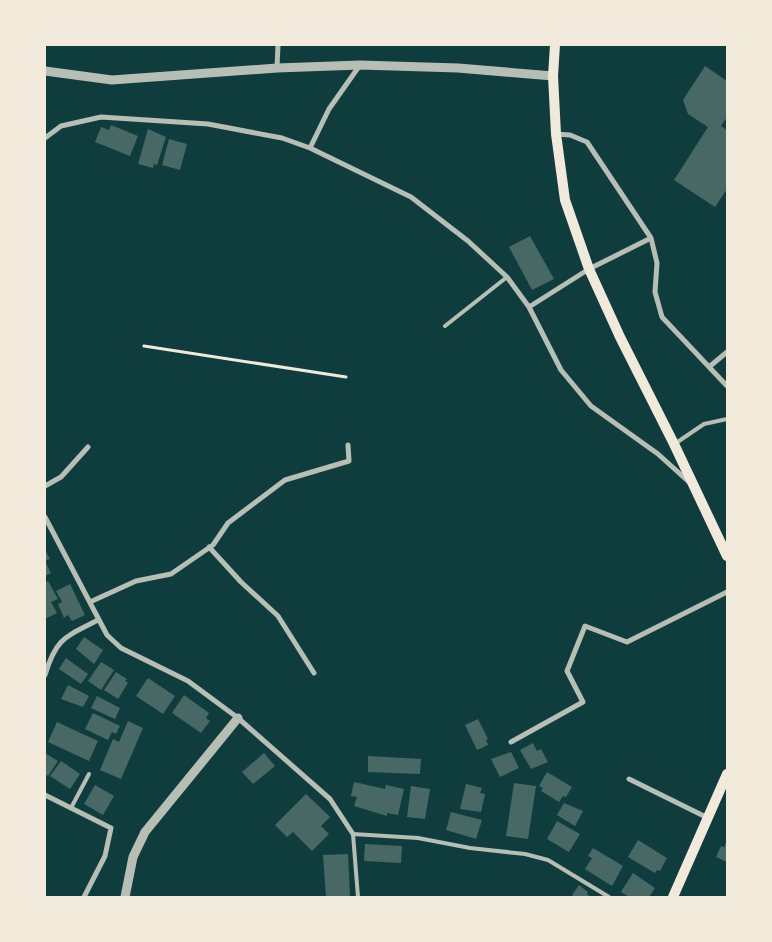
<svg xmlns="http://www.w3.org/2000/svg" width="772" height="942" viewBox="0 0 772 942" font-family="Raleway,sans-serif">
	<style>
		.building { fill: #486865 }
		.lines { fill: none; stroke-linecap: round; stroke-linejoin: round }
		.path { stroke: #f1e9da; stroke-width: 3 }
		.service { stroke: #b8beb3; stroke-width: 4 }
		.minor { stroke: #b8beb3; stroke-width: 5 }
		.tertiary { stroke: #b8beb3; stroke-width: 9 }
		.secondary { stroke: #f1e9da; stroke-width: 10 }
	</style>
	<rect width="100%" height="100%" fill="#0f3d3e"/>
	<!-- building -->
	<path class="building" d="M705,66l22,15v36l-6,9 6,4v59l-12,18 -41,-27 34,-53 -20,-13 -5,-14z
		M111,125l27,11 -8,20 -35,-14 6,-15 8,3z
		M148,129l18,8 -9,28 -3,-1 -1,4 -15,-4z
		M169,139l18,5 -7,26 -18,-5z
		M530,236l24,43 -22,11 -23,-43z
		M45,550l5,9 -5,2 6,12 -6,3z
		M48,581l10,18 -7,3 6,11 -12,6v-36z
		M70,584l15,31 -13,6 -4,-6 -4,3 -6,-14 4,-2 -6,-11z
		M84,637l19,13 -9,14 -18,-15z
		M66,658l22,16 -7,10 -22,-15z
		M101,662l13,8 -13,20 -13,-9z
		M116,672l11,7 -2,2 3,2 -10,16 -14,-9z
		M148,678l27,18 -12,18 -27,-18z
		M68,685l21,11 -6,11 -22,-8z
		M184,695l25,18 -3,5 4,3 -9,12 -29,-20z
		M97,696l23,12 -5,11 -24,-11z
		M93,713l27,13 -4,8 -4,-2 -4,8 -23,-11z
		M478,719l10,20 -2,1 2,5 -11,5 -12,-25z
		M128,721l15,7 -22,51 -21,-9 13,-31 6,3z
		M57,722l41,19 -9,20 -41,-19z
		M533,743l4,8 4,-2 7,13 -17,7 -11,-19z
		M511,752l8,16 -19,9 -9,-18z
		M45,753l13,8 -10,15 -3,-2z
		M264,753l11,13 -22,18 -11,-12z
		M368,756l53,3 -1,15 -52,-2z
		M61,761l19,13 -10,15 -20,-13z
		M547,772l25,15 -6,10 -3,-1 -4,6 -18,-11 2,-3 -4,-2z
		M354,782l31,7 1,-4 18,4 -6,26 -11,-2v3l-33,-10 3,-9 -6,-1z
		M514,783l22,3 -8,53 -22,-3z
		M466,784l16,4 -2,5 5,1 -4,18 -21,-3z
		M95,785l19,11 -11,19 -19,-11z
		M411,786l19,3 -5,30 -18,-2z
		M306,794l24,23 -9,9 8,8 -17,17 -19,-19 -6,5 -12,-12z
		M564,803l19,8 -8,15 -18,-11z
		M451,812l31,8 -6,19 -30,-9z
		M557,821l23,13 -11,18 -22,-13z
		M638,840l29,18 -7,13 -3,-1 -2,3 -27,-16z
		M727,840v22l-11,-5 5,-11 3,1z
		M365,844l37,2 -1,17 -37,-2z
		M593,848l30,18 -11,20 -27,-17 7,-11 -4,-2z
		M348,854l2,43h-24l-3,-42z
		M633,873l22,15 -6,9h-20l-8,-5z
		M579,885l9,7 -1,2 4,3h-15l-4,-2z"/>
	<g class="lines">
		<!-- path -->
		<path class="path" d="M144,346l202,31"/>
		<!-- service -->
		<path class="service" d="M445,326l62,-49
			M676,443l28,-19 23,-5
			M71,808l18,-34
			M358,897l-5,-63 65,4 52,10 55,6 23,6 61,37"/>
		<!-- minor -->
		<path class="minor" d="M277,68l1,-23
			M556,134l14,1 17,7 64,96 6,25 -2,29 7,25 65,69
			M45,138l16,-12 40,-9 107,7 74,14 28,10 101,49 57,44 39,36 22,30 60,-38 62,-31
			M310,148l19,-39 31,-44
			M529,307l32,63 30,36 67,48 31,28
			M709,367l18,-15
			M45,486l16,-9 27,-30
			M45,517l62,118 14,13 67,33 50,37 92,81 23,35
			M209,547l32,35 37,34 36,57
			M90,602l46,-21 35,-7 42,-29 15,-22 57,-43 64,-19 -1,-16
			M45,675c11,-37 20,-38 53,-55
			M511,742l72,-40 -16,-31 18,-45 42,16 100,-50
			M629,779l79,39
			M45,795l66,33 -6,28 -21,41"/>
		<!-- tertiary -->
		<path class="tertiary" d="M45,71l67,9 165,-12 83,-3 98,3 95,8
			M125,897l8,-40 12,-25 93,-114"/>
		<!-- secondary -->
		<path class="secondary" d="M555,45l-2,31 3,58 9,66 24,69 31,68 54,107 53,112
			M673,897l54,-123"/>
	</g>
	<!-- border -->
	<rect width="772" height="942" fill="none" stroke="#f1e9da" stroke-width="92"/>
</svg>
